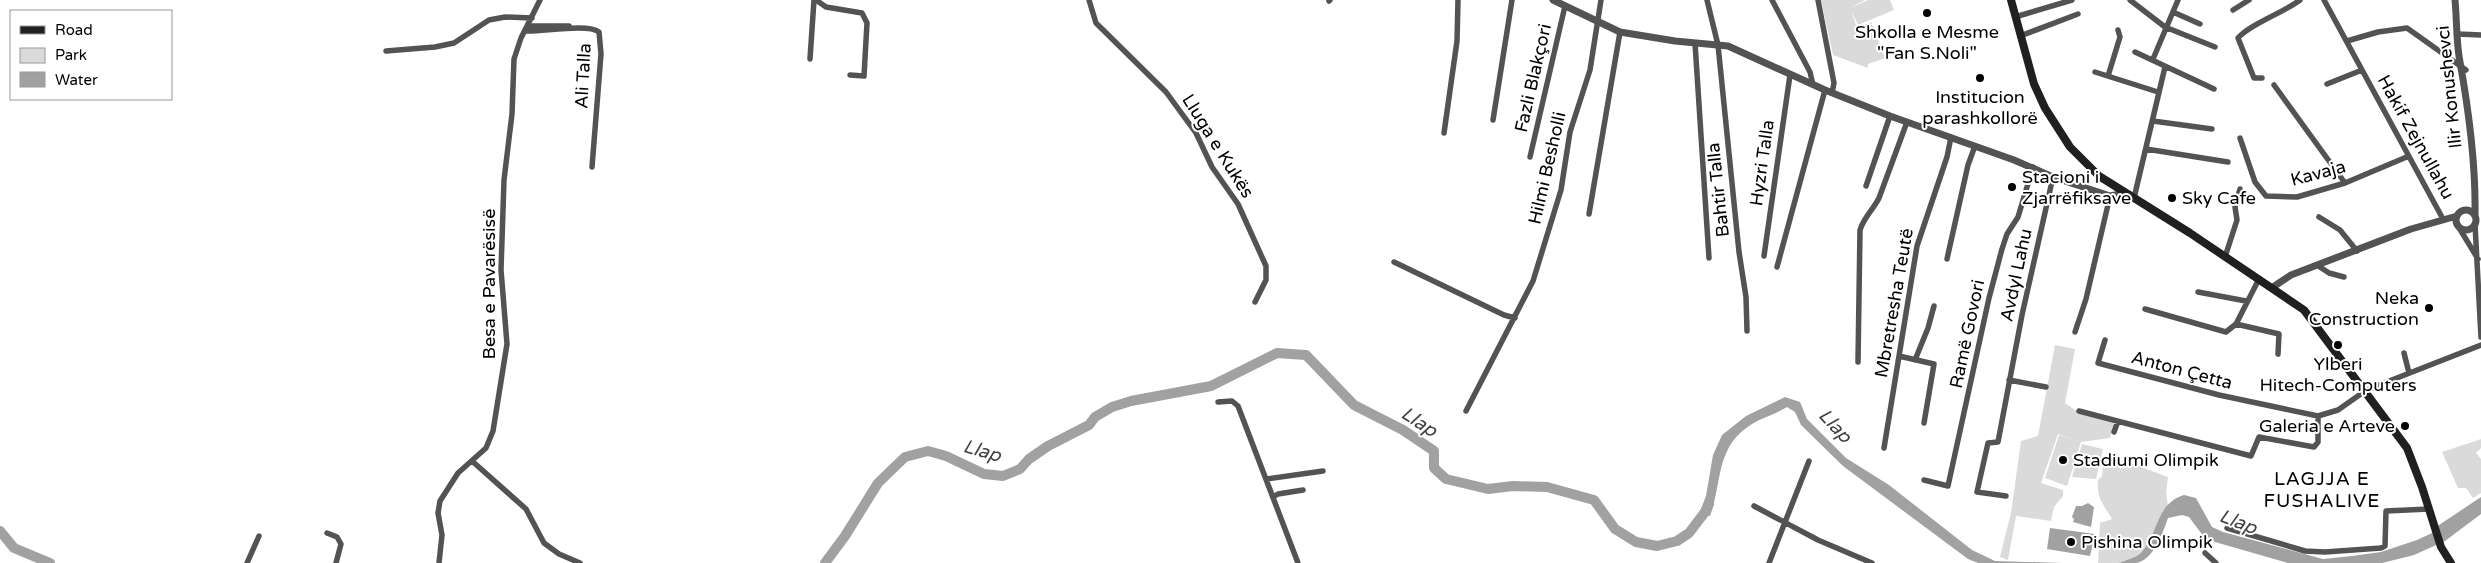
<svg xmlns="http://www.w3.org/2000/svg" width="2481" height="563" viewBox="0 0 2481 563" font-family="'Varela Round',sans-serif">
	<style>
		.green { fill: #dadada }
		.water { fill: #a1a1a1 }
		.lines { fill: none; stroke-linecap: round; stroke-linejoin: round }
		.river { stroke: #a1a1a1; stroke-width: 10 }
		.minor { stroke: #535353; stroke-width: 5.5 }
		.tertiary { stroke: #535353; stroke-width: 7 }
		.secondary { stroke: #202020; stroke-width: 8 }
		.poi-dot { fill: #000; stroke: #fff; stroke-width: 2 }
		.labels { text-anchor: middle; dominant-baseline: central; stroke-width: 4; stroke-linejoin: round; paint-order: stroke }
		.poi-label { font-size: 18px; fill: #000; stroke: #fff; text-anchor: start }
		.street-label { font-size: 18px; fill: #000; stroke: #fff }
		.water-label { font-size: 19px; font-style: italic; fill: #424242; stroke: #fff }
		.neighbourhood-label { font-size: 19px; letter-spacing: 1px; fill: #000; stroke: #fff }
	</style>
	<rect width="100%" height="100%" fill="#fff"/>
	<!-- green -->
	<path class="green" d="M1821,0h44l-15,8 18,-8h22l4,10 -36,15 -7,-15 6,18 14,-6 14,36 -17,6v4l-35,-13z
		M2055,345l20,4 -10,54 13,9 36,10 -4,16 -29,4 -14,44 -22,-8 14,-43 18,6 -19,-7 -17,49 22,7v6l-9,11 -3,14 -35,-5 -8,44 -8,-3 11,-44 10,-72 17,-5z
		M2481,439v9l-5,5 5,6v34l-8,5 -7,-10h-8l-16,-36z
		M2082,444l21,5 -7,30 -24,-2z
		M2109,453l5,4 54,20 -2,16 2,13 -26,50 -15,7h-29l2,-40 12,-4c-8,-14 -16,-20 -14,-39l4,-4 1,-11z"/>
	<!-- water -->
	<path class="water" d="M1785,397l15,5 7,17 39,39 43,27 83,65 23,11 68,2h-85l-10,-4 -125,-93 -42,-41 -6,-13 -8,-5c-11,7 -24,10 -35,17 -37,23 -29,56 -42,92l-11,-2 7,-18 7,-41 9,-20 24,-19z
		M2184,495l12,3 16,29 11,5 100,27 29,-3 29,-4 36,-12 15,-7 7,-8 42,-28v17l-36,27 -31,14 -32,8h-94l-73,-21 -14,-9 -12,-16 -7,-2 -14,3c-5,14 -14,42 -32,45 -5,0 -12,0 -17,0 7,-3 17,-5 22,-10 18,-19 14,-49 43,-58z
		M2088,503l6,4 -3,20 -18,-5 1,-3 -2,-2 4,-11h6z
		M2050,528l45,6 -5,22 -43,-7z"/>
	<g class="lines">
		<!-- river -->
		<path class="river" d="M0,531l14,17 36,15
			M825,563l20,-27 33,-53 27,-26 23,-6 18,5 38,18 19,2 17,-7 9,-10 19,-13 41,-21 6,-8 17,-10 19,-6 80,-15 66,-33 29,2 48,50 49,25 31,21v17l12,11 42,10 25,-3 34,1 47,13 21,29 21,13 21,4 20,-5 12,-8 16,-21 4,-8"/>
		<!-- minor -->
		<path class="minor" d="M816,0l10,7 36,6 5,10 -3,53 -14,-1
			M1089,0l7,23 70,69 30,41 16,34 26,37 28,62v14l-11,22
			M1707,0l11,45 21,207 7,45 1,34
			M1772,0l38,72 3,13
			M1818,0l16,83 -2,10
			M2130,0l35,27 50,20
			M2324,0l119,219
			M1329,1l1,-1
			M2233,10l16,-10
			M2173,12l27,12
			M2015,17l57,-17
			M528,26h41
			M526,31c15,1 63,-8 73,1l2,22 -9,113
			M2458,34l23,1
			M2020,36l58,-22
			M2347,41l31,-9 29,-4 59,42
			M1695,43l14,215
			M386,51l49,-4 19,-4 35,-23 16,-3 27,1
			M2135,52l79,37
			M810,59l4,-59
			M2153,59l25,-59
			M2095,72l63,20
			M2108,76l12,-39 -2,-7
			M2262,78h-8l-16,-40c12,-14 45,-25 62,-38
			M2327,84l35,-14
			M2274,85l71,98
			M1493,120l19,-120
			M2153,121l59,8
			M1444,133l13,-92 1,-41
			M2240,138l15,44 11,14 31,1 48,-14 64,-27
			M2146,149l82,13
			M1530,157l35,-151
			M1866,186l24,-70
			M2134,198l31,-131
			M1589,214l31,-182
			M2319,217l21,13 17,21
			M2475,224l6,113
			M2458,226l20,33
			M1764,256l26,-181
			M2225,257l12,-37 -2,-13 5,-18
			M1947,259l21,-94 7,-19
			M1394,262l110,53 11,3
			M2317,265l12,8 15,4
			M1777,267l48,-177
			M2198,292l48,9
			M2145,309l81,23 10,-8 23,-45
			M2236,324l43,10 -1,20
			M2075,332l11,-33 24,-103
			M2105,340l-7,23 121,32 99,21 20,-6 27,-19 14,-6 102,-40
			M2404,353l5,20
			M1899,356l35,8 -10,59
			M1915,360l13,-32 6,-22
			M1858,362l2,-132c4,-13 13,-20 19,-32l28,-76
			M2009,380l37,7
			M1218,402l14,-1 6,5 60,157
			M1466,411l67,-130 28,-91 9,-58 20,-62 11,-70
			M2079,411l172,45 8,-19 55,10 4,-5v-26
			M2114,432l4,-11
			M1884,448l33,-202 30,-89 4,-20
			M472,461l54,48 18,34 15,11 21,9
			M1267,479l56,-8
			M1924,480l24,6 41,-188 13,-49 5,-15 11,-17 15,-50
			M2006,496l-29,-4 11,-49 10,-1 24,-127 31,-138
			M1273,497l5,-3 25,-4
			M1754,506l64,34 54,23
			M2227,528l78,23 20,1 56,-4 4,-2 1,-35 43,-2
			M327,533l10,4 4,7 -5,19
			M2205,553l11,10
			M247,563l12,-27
			M439,563l3,-28 -4,-22 2,-12 18,-28 28,-25 7,-17 14,-87 -6,-74 3,-90 8,-66 2,-55 7,-21 19,-38
			M1769,563l40,-102"/>
		<!-- tertiary -->
		<path class="tertiary" d="M1553,0l67,32 55,9 53,5 97,44 65,26 124,44 39,17 57,19 15,-3
			M2455,0c2,20 1,42 5,62 9,50 16,103 15,154
			M2456 220a10 10 0 1 1 20 0a10 10 0 1 1-20 0Z
			M2273,287l18,-12 120,-46 46,-13"/>
		<!-- secondary -->
		<path class="secondary" d="M2011,0l23,84 11,24 25,39 29,29 91,57 114,77 103,138 15,39 19,60 10,16"/>
	</g>
	<!-- markers -->
	<g class="poi-dot">
		<circle cx="1927" cy="13" r="5"/>
		<circle cx="1980" cy="78" r="5"/>
		<circle cx="2012" cy="187" r="5"/>
		<circle cx="2172" cy="198" r="5"/>
		<circle cx="2429" cy="308" r="5"/>
		<circle cx="2338" cy="345" r="5"/>
		<circle cx="2405" cy="426" r="5"/>
		<circle cx="2063" cy="460" r="5"/>
		<circle cx="2071" cy="542" r="5"/>
	</g>
	<g class="labels">
		<!-- poi labels -->
		<g class="poi-label">
			<text x="1927" y="32" text-anchor="middle">Shkolla e Mesme<tspan x="1927" dy="21">"Fan S.Noli"</tspan></text>
			<text x="1980" y="97" text-anchor="middle">Institucion<tspan x="1980" dy="21">parashkollorë</tspan></text>
			<text x="2022" y="177">Stacioni i<tspan x="2022" dy="21">Zjarrëfiksave</tspan></text>
			<text x="2182" y="198">Sky Cafe</text>
			<text x="2419" y="298" text-anchor="end">Neka<tspan x="2419" dy="21">Construction</tspan></text>
			<text x="2338" y="364" text-anchor="middle">Ylberi<tspan x="2338" dy="21">Hitech-Computers</tspan></text>
			<text x="2395" y="426" text-anchor="end">Galeria e Arteve</text>
			<text x="2073" y="460">Stadiumi Olimpik</text>
			<text x="2081" y="542">Pishina Olimpik</text>
		</g>
		<!-- street labels -->
		<g class="street-label">
			<text transform="translate(583 76) rotate(-87)">Ali Talla</text>
			<text transform="translate(1533 78) rotate(-77)">Fazli Blakçori</text>
			<text transform="translate(2449 87) rotate(-96)">Ilir Konushevci</text>
			<text transform="translate(2416 137) rotate(61)">Hakif Zejnullahu</text>
			<text transform="translate(1218 146) rotate(58)">Lluga e Kukës</text>
			<text transform="translate(1762 163) rotate(-82)">Hyzri Talla</text>
			<text transform="translate(1547 168) rotate(-77)">Hilmi Besholli</text>
			<text transform="translate(2318 173) rotate(-15)">Kavaja</text>
			<text transform="translate(1718 190) rotate(-96)">Bahtir Talla</text>
			<text transform="translate(2016 275) rotate(-78)">Avdyl Lahu</text>
			<text transform="translate(489 284) rotate(-90)">Besa e Pavarësisë</text>
			<text transform="translate(1894 303) rotate(-80)">Mbretresha Teutë</text>
			<text transform="translate(1967 334) rotate(-78)">Ramë Govori</text>
			<text transform="translate(2182 370) rotate(15)">Anton Çetta</text>
		</g>
		<!-- water labels -->
		<g class="water-label">
			<text transform="translate(1419 422) rotate(33)">Llap</text>
			<text transform="translate(1835 426) rotate(47)">Llap</text>
			<text transform="translate(982 451) rotate(16)">Llap</text>
			<text transform="translate(2238 522) rotate(21)">Llap</text>
		</g>
		<!-- neighbourhood labels -->
		<g class="neighbourhood-label">
			<text x="2322" y="479">LAGJJA E<tspan x="2322" dy="22">FUSHALIVE</tspan></text>
		</g>
	</g>
	<!-- legend -->
	<rect x="10" y="10" width="162" height="90" fill="#ffffff" stroke="#999999"/>
	<rect x="20" y="26" width="25" height="8" fill="#202020" stroke="#999999"/>
	<text x="55" y="35" font-size="15" fill="#000000">Road</text>
	<rect x="20" y="48" width="25" height="15" fill="#dadada" stroke="#999999"/>
	<text x="55" y="60" font-size="15" fill="#000000">Park</text>
	<rect x="20" y="72" width="25" height="15" fill="#a1a1a1" stroke="#999999"/>
	<text x="55" y="85" font-size="15" fill="#000000">Water</text>
</svg>
